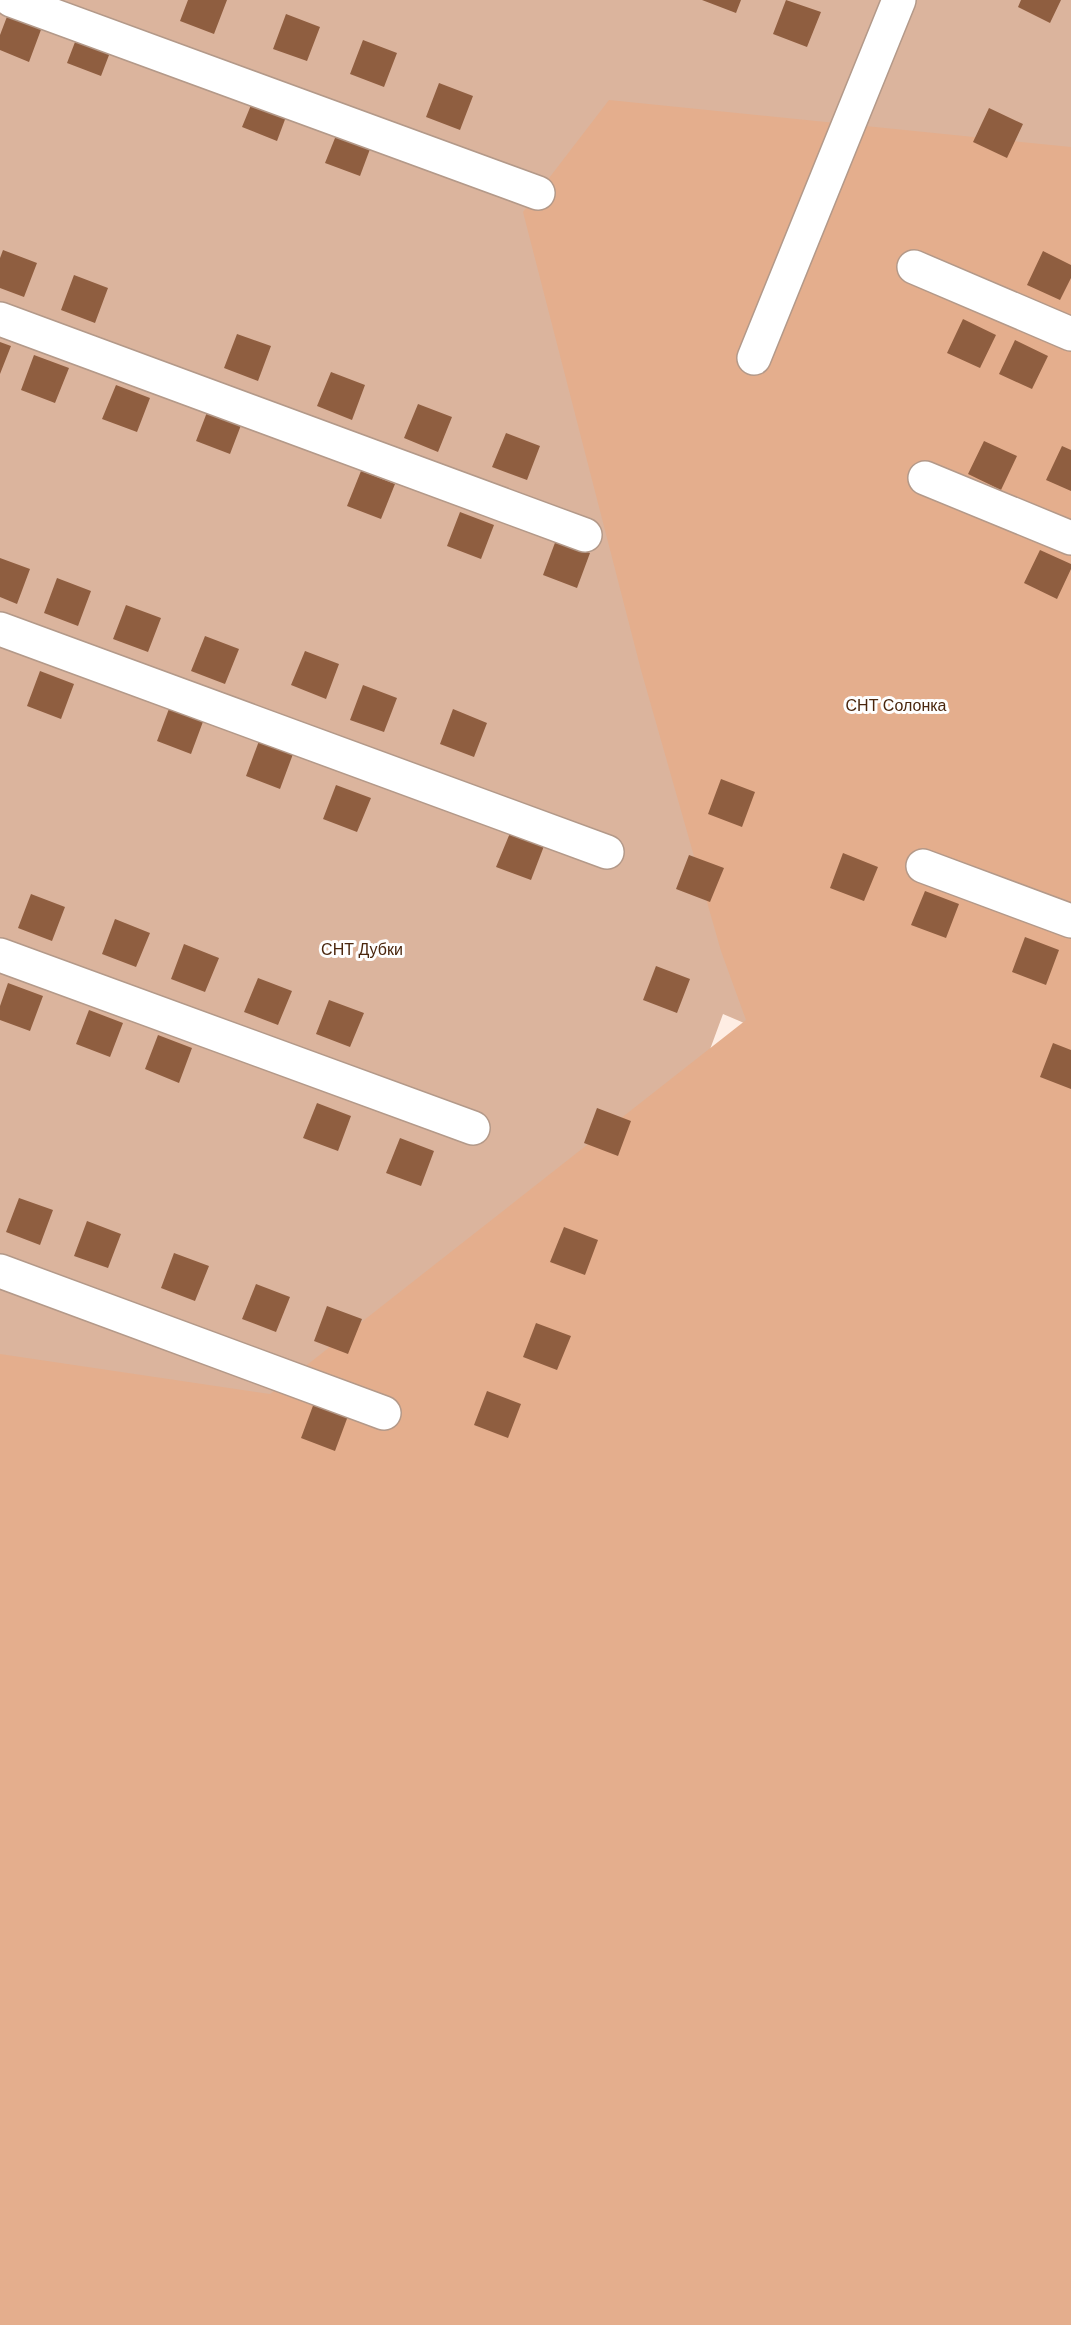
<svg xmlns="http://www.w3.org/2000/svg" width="1071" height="2325" viewBox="0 0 1071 2325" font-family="Arial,sans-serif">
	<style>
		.green { fill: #dbb49d }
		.forest { fill: #e4ae8d }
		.building { fill: #8f5e40 }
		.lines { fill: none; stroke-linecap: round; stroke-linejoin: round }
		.minor-casing { stroke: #b39989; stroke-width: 36 }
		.minor { stroke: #fff; stroke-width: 33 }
		.labels { text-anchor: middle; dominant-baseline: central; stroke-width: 6; stroke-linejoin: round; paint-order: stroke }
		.park-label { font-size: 16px; fill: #4a260d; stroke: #fefefe }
	</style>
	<rect width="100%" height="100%" fill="#feede3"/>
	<!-- green -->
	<path class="green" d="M0,0h1071v1162l-348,-148 -201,548 -522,-184z"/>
	<!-- forest -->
	<path class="forest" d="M609,100l462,47v2178h-1071v-971l270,40 476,-374 -25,-69 -80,-281 -118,-458z"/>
	<!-- building -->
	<path class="building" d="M188,0h39l-13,34 -34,-13z
		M702,0h39l-5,13z
		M786,0l35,12 -14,35 -34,-13z
		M1021,0h40l-11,23 -32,-16z
		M8,14l34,13 -13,35 -29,-12v-15z
		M286,14l34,13 -13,34 -34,-12z
		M80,29l34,13 -13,34 -34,-13z
		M363,40l34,13 -13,34 -34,-13z
		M439,83l34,13 -13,34 -34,-13z
		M256,93l34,13 -13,35 -35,-14z
		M989,108l34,16 -16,34 -34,-16z
		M339,128l34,13 -13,35 -35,-13z
		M3,250l34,13 -13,34 -24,-9v-30z
		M1043,251l28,14v13l-11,22 -33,-15z
		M74,275l34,13 -13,35 -34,-13z
		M963,319l33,16 -16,33 -33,-15z
		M237,334l34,12 -13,35 -34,-13z
		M1015,340l33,16 -16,33 -33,-15z
		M0,342l11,4 -11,28z
		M34,355l35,13 -14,35 -34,-13z
		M331,372l34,13 -13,35 -35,-14z
		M116,385l34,13 -13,34 -35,-13z
		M418,404l34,13 -14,35 -34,-14z
		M209,407l34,13 -13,34 -34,-13z
		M506,433l34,13 -13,34 -35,-13z
		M984,441l33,15 -16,34 -33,-16z
		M1062,446l9,4v41l-25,-11z
		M361,471l34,13 -14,35 -34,-13z
		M460,512l34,13 -13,34 -34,-13z
		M556,540l34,13 -13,35 -34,-13z
		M1040,550l31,14v5l-14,30 -33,-16z
		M0,558l30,11 -13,35 -17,-7z
		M57,578l34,13 -13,35 -34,-13z
		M126,605l35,13 -13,34 -35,-13z
		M205,636l34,13 -14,35 -34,-13z
		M305,651l34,13 -13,35 -35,-14z
		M40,671l34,13 -13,35 -34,-13z
		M363,685l34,13 -13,34 -34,-12z
		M170,706l34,13 -13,35 -34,-13z
		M453,709l34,14 -13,34 -34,-13z
		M259,741l34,13 -13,35 -34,-13z
		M721,779l34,13 -13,35 -34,-13z
		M336,785l35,13 -14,34 -34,-13z
		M510,833l34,13 -13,34 -35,-13z
		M843,853l35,14 -14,34 -34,-13z
		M689,855l35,13 -14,34 -34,-13z
		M925,891l34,13 -13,34 -35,-13z
		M31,894l34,13 -13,34 -34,-13z
		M115,919l35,14 -14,34 -34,-13z
		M1025,937l34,13 -13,35 -34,-13z
		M184,944l35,14 -14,34 -34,-13z
		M656,966l34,13 -13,34 -34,-13z
		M258,978l34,13 -14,34 -34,-13z
		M8,983l35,13 -13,35 -30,-11v-14z
		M329,1000l35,13 -14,34 -34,-13z
		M89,1010l34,13 -13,34 -34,-13z
		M158,1035l34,13 -13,35 -34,-14z
		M1053,1043l18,7v39l-31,-12z
		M317,1103l34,13 -13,35 -35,-13z
		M597,1108l34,13 -13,35 -34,-13z
		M400,1138l34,13 -13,35 -35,-13z
		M19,1198l34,12 -13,35 -34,-13z
		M87,1221l34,13 -13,34 -34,-12z
		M564,1227l34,13 -13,35 -35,-13z
		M174,1253l35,13 -14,35 -34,-13z
		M256,1284l34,13 -14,35 -34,-13z
		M327,1306l35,13 -14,35 -34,-13z
		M536,1323l35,13 -14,34 -34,-13z
		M487,1391l34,13 -13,34 -34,-13z
		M314,1403l34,13 -13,35 -34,-13z"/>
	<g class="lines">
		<!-- minor casing -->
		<g class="minor-casing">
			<path id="minor" d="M11,0l527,193
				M914,267l157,67
				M0,319l585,216
				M754,358l145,-358
				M925,478l146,60
				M0,629l607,223
				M923,866l148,55
				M0,955l473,173
				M0,1271l384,142"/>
		</g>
		<!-- minor -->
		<use href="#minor" class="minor"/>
	</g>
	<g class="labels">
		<!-- park labels -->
		<g class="park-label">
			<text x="896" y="705">СНТ Солонка</text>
			<text x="362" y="949">СНТ Дубки</text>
		</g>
	</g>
</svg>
